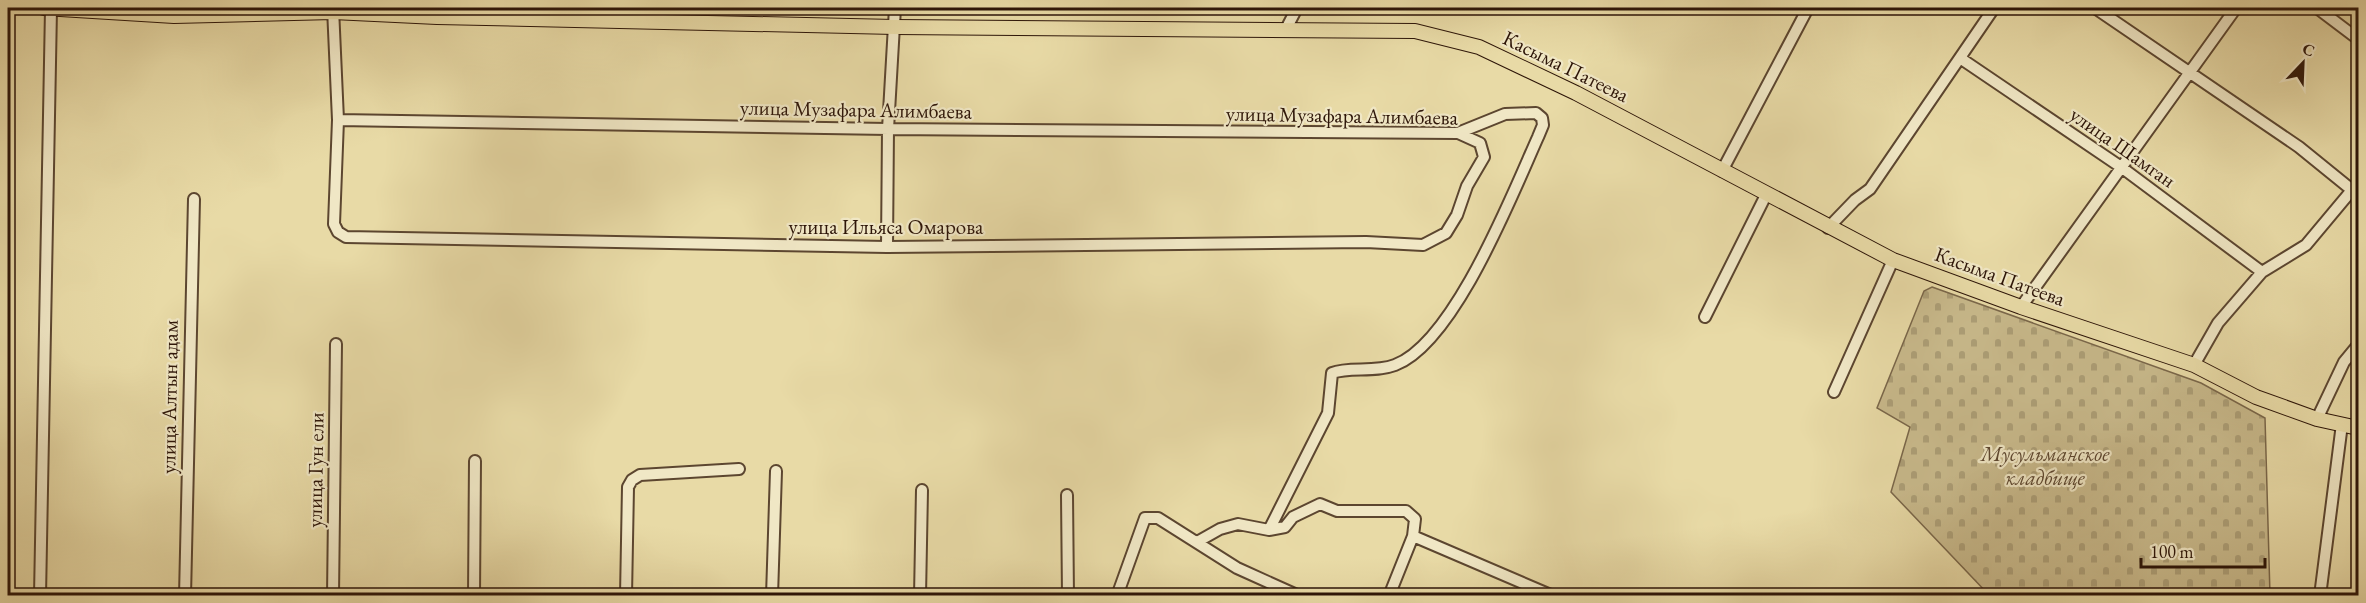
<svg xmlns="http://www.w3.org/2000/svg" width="2366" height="603" viewBox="0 0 2366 603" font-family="'EB Garamond',serif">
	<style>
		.cemetery { fill: url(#cemetery-stones); stroke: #7a674a; stroke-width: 1.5 }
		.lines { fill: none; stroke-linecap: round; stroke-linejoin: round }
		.minor-casing { stroke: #5c4630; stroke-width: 14 }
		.major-casing { stroke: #2d1508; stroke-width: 16 }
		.minor { stroke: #f0e7c5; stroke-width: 10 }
		.major { stroke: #e8daa6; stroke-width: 14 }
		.labels { text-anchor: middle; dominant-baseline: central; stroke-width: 4.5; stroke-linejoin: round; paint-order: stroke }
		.street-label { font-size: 21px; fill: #2d1508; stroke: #f0e7c5 }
		.park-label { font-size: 21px; font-style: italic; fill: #5c462f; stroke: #f0e7c5 }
	</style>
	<defs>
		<pattern id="cemetery-stones" width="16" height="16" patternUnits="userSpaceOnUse" patternTransform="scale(1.5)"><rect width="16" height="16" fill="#c8b98b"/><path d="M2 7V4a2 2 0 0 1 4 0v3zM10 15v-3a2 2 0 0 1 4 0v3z" fill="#ac9e76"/></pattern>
	</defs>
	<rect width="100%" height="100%" fill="#e8daa6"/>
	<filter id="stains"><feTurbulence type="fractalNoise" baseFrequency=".00333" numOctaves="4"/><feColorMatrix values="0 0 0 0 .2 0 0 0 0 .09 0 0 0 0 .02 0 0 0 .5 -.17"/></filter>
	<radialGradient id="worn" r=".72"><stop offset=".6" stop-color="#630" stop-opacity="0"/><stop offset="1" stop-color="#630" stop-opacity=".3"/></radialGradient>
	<!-- cemetery -->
	<path class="cemetery" d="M1932,287l269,96 64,35 5,177h-281l-98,-103 19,-65 -33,-19 47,-117z"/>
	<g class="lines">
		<!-- minor casing -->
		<g class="minor-casing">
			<path id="minor" d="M333,8l5,112 550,9 570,4 22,10 4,14 -17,29 -10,29 -11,18 -23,12 -57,-3 -479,5 -541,-10 -8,-5 -4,-8 4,-104
				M2095,8l204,139 53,43 -46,55 -44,27 -44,51 -24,42
				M2317,8l41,31
				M1286,29l11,-21
				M1960,58l161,109 141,105
				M1722,171l86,-163
				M1828,228l27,-28 15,-11 124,-181
				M887,247l1,-118 7,-121
				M2021,307l215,-299
				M1705,317l61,-122
				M1834,392l59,-132
				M2317,419l27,-57 14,-17
				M1067,495l1,101
				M1269,530l59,-117 4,-40c17,-7 42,0 63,-8 59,-22 117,-170 143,-228l5,-12 -1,-7 -6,-5 -31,1 -47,19
				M1413,536l140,60
				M1197,542l23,-13 18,-5 31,6 16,-3 8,-10 27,-13 17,7h69l9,8 -2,17 -24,60
				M40,596l11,-587
				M185,596l9,-397
				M333,596l3,-252
				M474,596l1,-135
				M626,596l2,-109 4,-7 8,-5 99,-6
				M772,596l4,-125
				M920,596l2,-106
				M1117,596l28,-78h13l79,50 62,28
				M2320,596l22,-172"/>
		</g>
		<!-- major casing -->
		<g class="major-casing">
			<path id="major" d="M44,8l130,8 159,-4 104,5 458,10 520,4 64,16 97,46 317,167 128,47 173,58 62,32 61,22 41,9"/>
		</g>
		<!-- minor -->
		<use href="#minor" class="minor"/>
		<!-- major -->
		<use href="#major" class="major"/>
	</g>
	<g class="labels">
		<!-- street labels -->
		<g class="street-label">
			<text transform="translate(1566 66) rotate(26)">Касыма Патеева</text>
			<text transform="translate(856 109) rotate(1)">улица Музафара Алимбаева</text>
			<text transform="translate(1342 115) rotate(1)">улица Музафара Алимбаева</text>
			<text transform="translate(2123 147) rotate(35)">улица Шамган</text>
			<text x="886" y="226">улица Ильяса Омарова</text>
			<text transform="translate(2000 276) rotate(20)">Касыма Патеева</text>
			<text transform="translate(169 397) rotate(-89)">улица Алтын адам</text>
			<text transform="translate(315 470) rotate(-89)">улица Гун ели</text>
		</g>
		<!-- park labels -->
		<g class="park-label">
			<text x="2045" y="453">Мусульманское<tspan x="2045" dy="24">кладбище</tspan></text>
		</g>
	</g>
	<!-- margin -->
	<rect width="2366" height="603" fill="none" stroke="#e8daa6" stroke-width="30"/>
	<rect x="9" y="9" width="2348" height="585" fill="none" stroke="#2d1508" stroke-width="3"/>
	<rect x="15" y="15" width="2336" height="573" fill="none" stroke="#2d1508" stroke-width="1.5"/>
	<!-- north arrow -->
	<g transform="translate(2303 63) rotate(23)" stroke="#f0e7c5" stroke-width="4.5" paint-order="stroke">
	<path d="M0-4.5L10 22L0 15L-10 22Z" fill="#2d1508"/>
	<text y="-9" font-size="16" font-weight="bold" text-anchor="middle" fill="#2d1508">С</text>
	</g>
	<!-- scale -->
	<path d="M2141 558v9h124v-9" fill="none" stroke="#2d1508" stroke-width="3"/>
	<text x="2150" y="558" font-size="18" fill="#2d1508" stroke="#f0e7c5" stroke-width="4.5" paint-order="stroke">100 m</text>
	<rect width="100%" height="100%" filter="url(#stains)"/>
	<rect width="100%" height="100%" fill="url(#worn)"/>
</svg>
